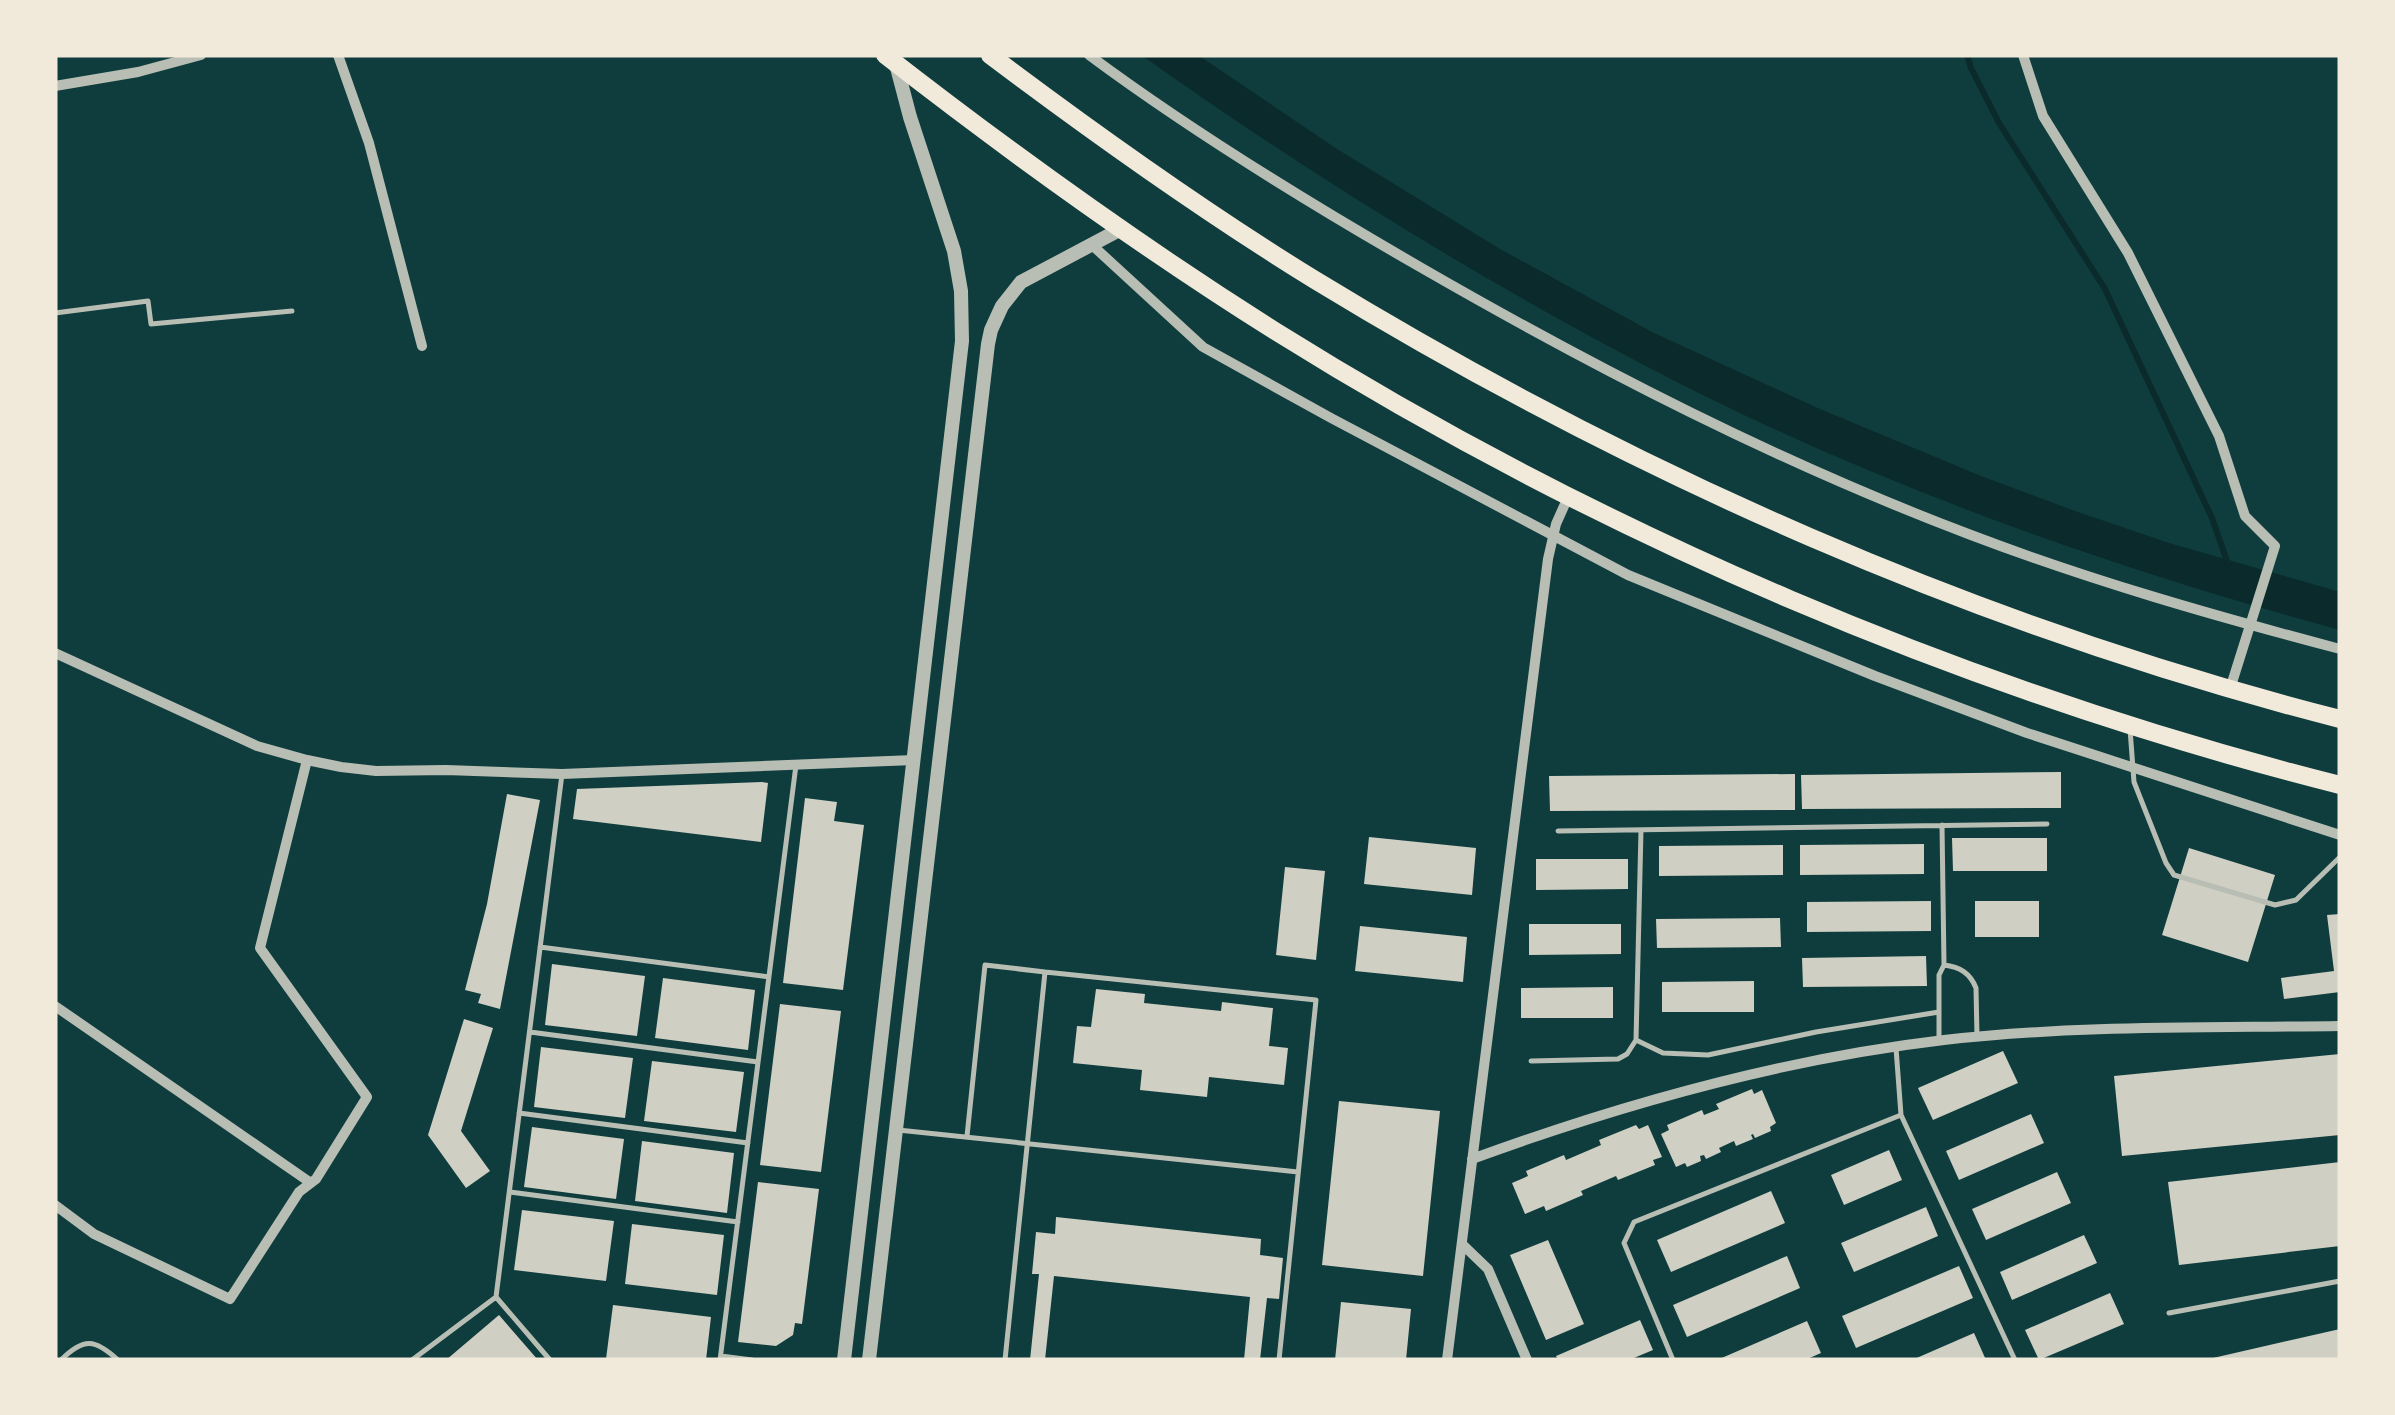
<svg xmlns="http://www.w3.org/2000/svg" width="2395" height="1415" viewBox="0 0 2395 1415" font-family="'Varela Round',sans-serif">
	<style>
		.water { fill: #0a2a2b }
		.lines { fill: none; stroke-linecap: round; stroke-linejoin: round }
		.stream { stroke: #0a2a2b; stroke-width: 6 }
		.building { fill: #cfcfc3 }
		.service { stroke: #b8beb3; stroke-width: 5 }
		.minor { stroke: #b8beb3; stroke-width: 10 }
		.tertiary { stroke: #b8beb3; stroke-width: 14 }
		.primary { stroke: #f1e9da; stroke-width: 18 }
	</style>
	<rect width="100%" height="100%" fill="#0f3d3e"/>
	<!-- water -->
	<path class="water" d="M1141,55h57l139,94 163,100 154,84 166,76 161,67 94,35 94,32 171,49v38c-239,-65 -478,-150 -698,-266 -175,-92 -340,-195 -501,-309z"/>
	<g class="lines">
		<!-- stream -->
		<path class="stream" d="M1967,55l4,13 28,55 106,166 107,229 16,46"/>
	</g>
	<!-- building -->
	<path class="building" d="M2061,772v36l-259,1 -1,-34z
		M1795,774v36l-245,1 -1,-35z
		M762,782l6,1 -7,59 -188,-23 4,-30z
		M507,794l33,6 -40,209 -22,-6 3,-9 -16,-4 22,-86z
		M805,798l32,4 -3,19 30,4 -21,165 -60,-7z
		M1369,837l107,11 -4,47 -108,-11z
		M1952,838h95v33h-94z
		M1924,844v30l-124,1v-30z
		M1783,845v30l-124,1v-30z
		M2189,848l86,27 -27,87 -86,-27z
		M1536,859h92v30l-92,1z
		M1285,867l40,4 -9,89 -40,-5z
		M1931,901v30l-124,1v-30z
		M1975,901h64v36h-64z
		M2340,914v78l-56,7 -3,-21 53,-7 -7,-56z
		M1780,918l1,29 -124,1 -1,-29z
		M1529,924h92v30l-92,1z
		M1360,926l107,11 -4,45 -108,-11z
		M1926,956l1,30 -124,1 -1,-29z
		M552,964l93,12 -8,60 -92,-11z
		M663,978l92,12 -7,60 -93,-12z
		M1754,981v31h-92v-30z
		M1613,987v31h-92v-30z
		M1096,989l49,5 -1,9 77,8 1,-9 51,6 -4,38 19,2 -4,37 -75,-8 -2,20 -67,-7 2,-20 -69,-7 4,-37 14,1z
		M780,1004l61,7 -20,161 -61,-7z
		M464,1019l29,9 -32,103 29,40 -24,17 -38,-53z
		M541,1047l92,11 -8,60 -91,-11z
		M2003,1051l15,32 -85,37 -15,-32z
		M2340,1054v81l-218,21 -8,-80z
		M652,1061l92,11 -8,60 -92,-11z
		M1752,1089l2,5 8,-4 14,33 -6,4 1,4 -16,7 -2,-4 -2,1 2,4 -17,7 -2,-5 -15,7 2,4 -15,7 -2,-4 -4,1 1,5 -14,6 -2,-4 -9,4 -15,-33 8,-4 -2,-5 35,-15 2,5 15,-6 -3,-5z
		M1339,1101l101,10 -17,165 -101,-11z
		M2031,1114l13,29 -85,37 -13,-29z
		M1636,1125l3,4 9,-4 14,32 -9,3 2,5 -37,15 -2,-4 -35,15 2,4 -37,16 -2,-5 -19,8 -13,-31 16,-7 -2,-5 38,-16 2,5 35,-15 -2,-5z
		M532,1127l92,12 -8,60 -92,-12z
		M642,1141l92,12 -7,60 -92,-12z
		M1889,1150l13,30 -58,25 -13,-30z
		M2340,1162v84l-161,19 -11,-83z
		M2057,1172l14,31 -85,37 -14,-31z
		M758,1182l61,7 -17,135 -7,-1 -2,12 -17,11 -38,-4z
		M1771,1191l14,32 -114,49 -14,-32z
		M1926,1207l12,29 -84,36 -13,-29z
		M522,1210l92,11 -8,60 -92,-11z
		M1056,1217l205,22 -1,16 23,3 -4,41 -12,-1 -7,62h-16l6,-63 -196,-21 -9,84h-15l9,-86h-7l4,-42 19,2z
		M632,1224l92,11 -7,60 -92,-11z
		M2084,1235l13,28 -85,37 -12,-28z
		M1548,1240l36,84 -38,16 -36,-85z
		M1787,1256l13,32 -113,49 -14,-32z
		M1959,1266l14,32 -117,50 -14,-32z
		M2110,1293l14,31 -85,36 -14,-30z
		M1341,1302l70,7 -5,51h-71z
		M613,1305l98,12 -5,43 -100,-1z
		M499,1315l39,45h-92z
		M1640,1320l13,30 -24,10h-71l-2,-4z
		M1807,1321l14,32 -16,7h-88z
		M2340,1329v31h-126l-1,-2z
		M1974,1333l12,27h-74z"/>
	<g class="lines">
		<!-- service -->
		<path class="service" d="M55,313l93,-12 3,23 141,-13
			M2130,729l4,53 32,81 8,12 101,30 21,-5 44,-43
			M1641,830l-5,210 27,13 45,2 108,-23 123,-20
			M1558,831l489,-7
			M540,947l229,30
			M1944,965c16,2 26,8 32,23l1,49
			M530,1032l228,30
			M1939,1041v-66l5,-10 -2,-140
			M1896,1048l5,67 114,245
			M1531,1061l87,-2 9,-5 9,-14
			M519,1113l229,30
			M898,1130l400,42
			M967,1136l18,-171 60,7
			M510,1192l228,30
			M496,1297l54,63
			M2169,1313l171,-32
			M721,1356l31,4
			M61,1360c23,-23 34,-21 57,0
			M412,1360l84,-63 66,-523
			M720,1360l76,-595
			M1005,1360l40,-388 271,28 -37,360
			M1673,1360l-49,-117 10,-21 267,-107"/>
		<!-- minor -->
		<path class="minor" d="M338,55l31,88 53,203
			M1089,55c105,78 218,147 331,212 177,102 360,196 551,268 121,46 244,81 369,114
			M2023,55l20,61 85,137 91,183 26,80 30,30 -45,143
			M55,86l83,-14 63,-17
			M1092,245l111,102 128,71 297,157 247,101 152,57 313,102
			M55,653l202,93 50,14 34,7 35,4 70,-1 116,4 352,-14
			M55,1006l256,177
			M1472,1159c153,-56 310,-100 472,-119 131,-15 264,-12 396,-14
			M55,1205l39,29 136,65 69,-107 17,-13 51,-82 -107,-149 47,-188
			M1462,1244l26,25 39,91
			M1447,1360l101,-801 8,-35 13,-29"/>
		<!-- tertiary -->
		<path class="tertiary" d="M844,1360l118,-1019 -1,-50 -7,-40 -44,-134 -14,-53
			M869,1360l119,-1016 3,-14 11,-24 19,-24 100,-53"/>
		<!-- primary -->
		<path class="primary" d="M885,55c126,98 255,191 390,276 326,204 692,360 1065,454
			M990,55c105,79 213,156 325,225 318,194 664,347 1025,439"/>
	</g>
	<!-- border -->
	<rect width="2395" height="1415" fill="none" stroke="#f1e9da" stroke-width="115"/>
</svg>
